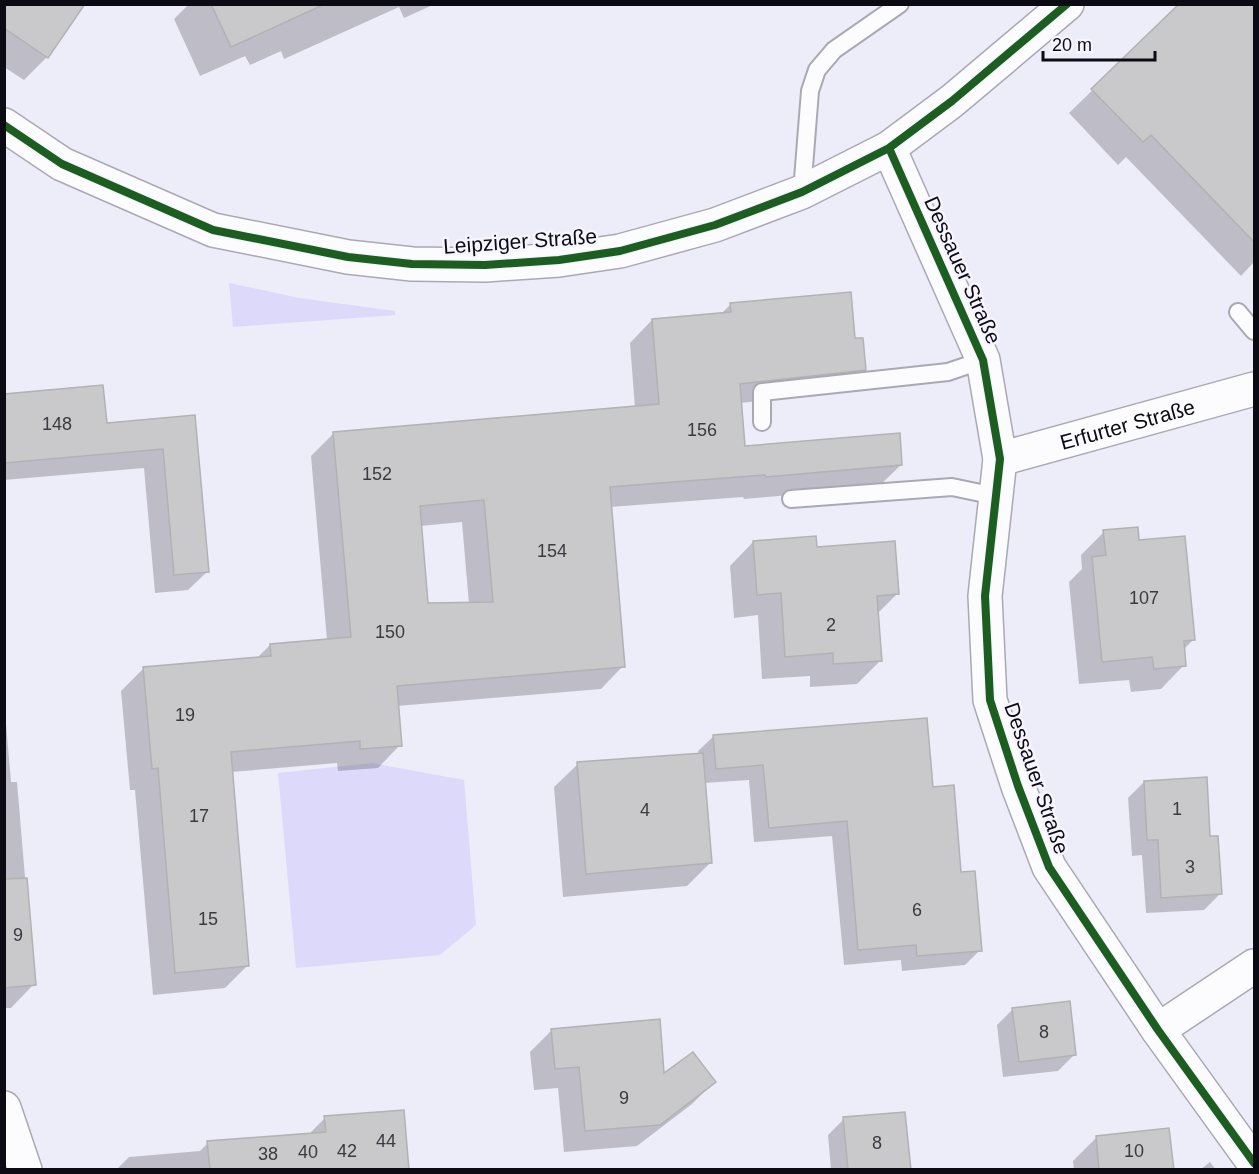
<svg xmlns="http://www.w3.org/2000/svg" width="1259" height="1174" viewBox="0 0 1259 1174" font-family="Arial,sans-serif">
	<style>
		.green { fill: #dcd9fa }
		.shadow { fill: #0003; fill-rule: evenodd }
		.building { fill: #c9c8ca; stroke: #b2b2b3; stroke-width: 1.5; fill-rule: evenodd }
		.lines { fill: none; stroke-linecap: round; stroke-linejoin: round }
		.lane-casing { stroke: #aaa9b3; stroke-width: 20 }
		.street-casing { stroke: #aaa9b3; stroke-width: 36 }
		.lane { stroke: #fcfcfe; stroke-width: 16 }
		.street { stroke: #fcfcfe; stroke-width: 33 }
		.cycleway-casing { stroke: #f6f5ff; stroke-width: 11 }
		.cycleway { stroke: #1b5e20; stroke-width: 8 }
		.labels { text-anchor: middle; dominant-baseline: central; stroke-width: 5; stroke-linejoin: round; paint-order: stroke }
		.number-label { font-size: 18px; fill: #3b3a41 }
		.street-label { font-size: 21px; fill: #0c0b13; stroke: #f6f5ff }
	</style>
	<rect width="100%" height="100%" fill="#edecf9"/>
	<!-- green -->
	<path class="green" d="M229,283l70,15 96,13v4l-162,12z
		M372,763l92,17 12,145 -36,30 -144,13 -18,-195z"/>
	<!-- shadow -->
	<path class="shadow" d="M4,4l43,53 -23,23 -20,-13z
		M189,4h246l-31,14 -5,-11 -115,52 -3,-8 -31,14 -5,-9 -45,20 -26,-57z
		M1181,4h73v258l-13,14 -115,-119 -8,8 -49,-52z
		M731,304l123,36 11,30 -23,22 -102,11 4,45 157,17 -23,22 -134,12 -1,-2 -133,10 13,159 -22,23 -204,17 3,39 -22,23 -40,3 -1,-8 -106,9 16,194 -22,22 -72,7 -18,-205h-5l-9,-99 23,-23 113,-10 13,-13 57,-5 -16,-184 23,-23 301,-25 -5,-65 22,-23 69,-6zM462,522l7,82h-42l-7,-78z
		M4,396l101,28 89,-7 13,155 -19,18 -33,3 -11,-125 -140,12z
		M1104,532l34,10 56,97 -11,11 1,15 -23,24 -30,3 -2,-12 -50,4 -10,-102 13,-13 -1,-14z
		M753,542l144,52 -20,20 4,46 -24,24 -47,3v-11l-48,3 -4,-64 -24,3 -4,-52z
		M4,700l7,82h6l17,202 -23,24h-7z
		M714,736l217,52 29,86 20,76 -15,15 -63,6 -1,-11 -57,5 -12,-129 -78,6 -5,-62 -45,3 6,80 -23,23 -124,11 -9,-110 24,-23 121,-10 -1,-3z
		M1144,782l76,112 -16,16 -58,3 -4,-58 -10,1 -4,-58z
		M1013,1009l61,46 -16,16 -55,6 -6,-52z
		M552,1030l111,46 51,6 -22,22 -55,42 -73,6 -6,-64 -24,2 -4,-38z
		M325,1118l82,52h-291l13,-13 71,-6 8,-8 103,-9v-2z
		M844,1119l65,51h-78l-3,-35z
		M1096,1138l76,32h-98l-1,-9z
		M1210,1162l6,8h-16z"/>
	<!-- building -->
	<path class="building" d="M4,4h81l-37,54 -44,-30z
		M211,4h114l-94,43z
		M1179,4h75v238l-103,-107 -8,7 -52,-53z
		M851,292l4,46h8l3,32 -126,14 5,62 155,-13 2,32 -136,12 -1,-2 -155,12 15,180 -228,19 5,60 -42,3v-8l-129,11 18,214 -74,7 -17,-205 -6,1 -9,-102 128,-11 -1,-12 81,-7 -18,-205 326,-28 -7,-85 79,-7 -1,-9zM484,500l9,102 -65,1 -8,-97z
		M103,385l4,38 88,-8 14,157 -35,3 -11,-126 -159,14v-69z
		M1138,527l1,13 46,-4 10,104 -11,1 2,25 -32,3 -2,-12 -50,5 -10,-105 14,-2 -3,-25z
		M816,536l1,11 78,-6 4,53 -22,2 5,65 -49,3v-11l-48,4 -4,-64 -24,2 -4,-54z
		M927,718l6,69 21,-2 7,87 14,-1 7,80 -65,5 -1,-11 -58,5 -11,-129 -78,7 -6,-63 -47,4 -3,-34z
		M703,753l9,110 -126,11 -9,-112z
		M1207,777l3,59h8l4,58 -61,4 -3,-58h-11l-3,-59z
		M27,878l9,107 -32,3v-109z
		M1070,1001l6,54 -57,7 -7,-54z
		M660,1019l4,54 29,-21 23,30 -56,43 -75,6 -6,-64 -24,2 -4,-40z
		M404,1110l5,60h-199l-3,-29 119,-9 -2,-16z
		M905,1112l6,58h-63l-5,-53z
		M1169,1128l5,42h-75l-3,-34z"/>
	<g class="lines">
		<!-- lane casing -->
		<g class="lane-casing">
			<path id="lane" d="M802,192l8,-101 7,-21 17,-20 66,-46
				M1238,312l16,19
				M762,422v-30l186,-20 35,-12
				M791,499l161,-12 43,9"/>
		</g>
		<!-- street casing -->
		<g class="street-casing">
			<g id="street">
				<path d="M4,125l58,39 151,66 135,27 64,7 73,1 74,-5 61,-9 95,-26 87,-33 87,-44 63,-47 115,-97"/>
				<path d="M889,148l94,212 17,99 -15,137 5,104 28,86 31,81 109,163 96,133"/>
				<path id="s1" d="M1000,459l254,-70"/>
				<path d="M1158,1030l96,-64"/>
				<path d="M4,1108l21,62"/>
			</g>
		</g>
		<!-- lane -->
		<use href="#lane" class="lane"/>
		<!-- street -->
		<use href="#street" class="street"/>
		<!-- cycleway casing -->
		<g class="cycleway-casing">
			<path id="cycleway" d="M4,125l58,39 151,66 135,27 64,7 73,1 74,-5 61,-9 95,-26 87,-33 87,-44 63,-47 115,-97
				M889,148l94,212 17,99 -15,137 5,104 28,86 31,81 109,163 96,133"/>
		</g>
		<!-- cycleway -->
		<use href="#cycleway" class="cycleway"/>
	</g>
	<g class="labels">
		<!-- number labels -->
		<g class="number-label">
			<text x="57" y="424">148</text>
			<text x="702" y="430">156</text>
			<text x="377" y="474">152</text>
			<text x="552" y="551">154</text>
			<text x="1144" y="598">107</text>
			<text x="831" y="625">2</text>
			<text x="390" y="632">150</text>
			<text x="185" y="715">19</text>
			<text x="1177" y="809">1</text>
			<text x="645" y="810">4</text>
			<text x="199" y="816">17</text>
			<text x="1190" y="867">3</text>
			<text x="917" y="910">6</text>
			<text x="208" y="919">15</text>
			<text x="18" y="935">9</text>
			<text x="1044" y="1032">8</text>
			<text x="624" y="1098">9</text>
			<text x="386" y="1141">44</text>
			<text x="877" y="1143">8</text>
			<text x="347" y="1151">42</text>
			<text x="1134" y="1151">10</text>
			<text x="308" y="1152">40</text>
			<text x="268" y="1154">38</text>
		</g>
		<!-- street labels -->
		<g class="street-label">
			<text transform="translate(520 241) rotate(-4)">Leipziger Straße</text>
			<text transform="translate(963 270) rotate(66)">Dessauer Straße</text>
			<text stroke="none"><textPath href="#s1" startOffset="132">Erfurter Straße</textPath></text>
			<text transform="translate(1037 778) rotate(71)">Dessauer Straße</text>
		</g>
	</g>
	<!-- border -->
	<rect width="1259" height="1174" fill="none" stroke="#0c0b13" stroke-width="12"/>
	<!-- scale -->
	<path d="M1043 51v9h112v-9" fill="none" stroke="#0c0b13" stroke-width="3"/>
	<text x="1052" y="51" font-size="18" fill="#0c0b13" stroke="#f6f5ff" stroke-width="4.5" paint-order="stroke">20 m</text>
</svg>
